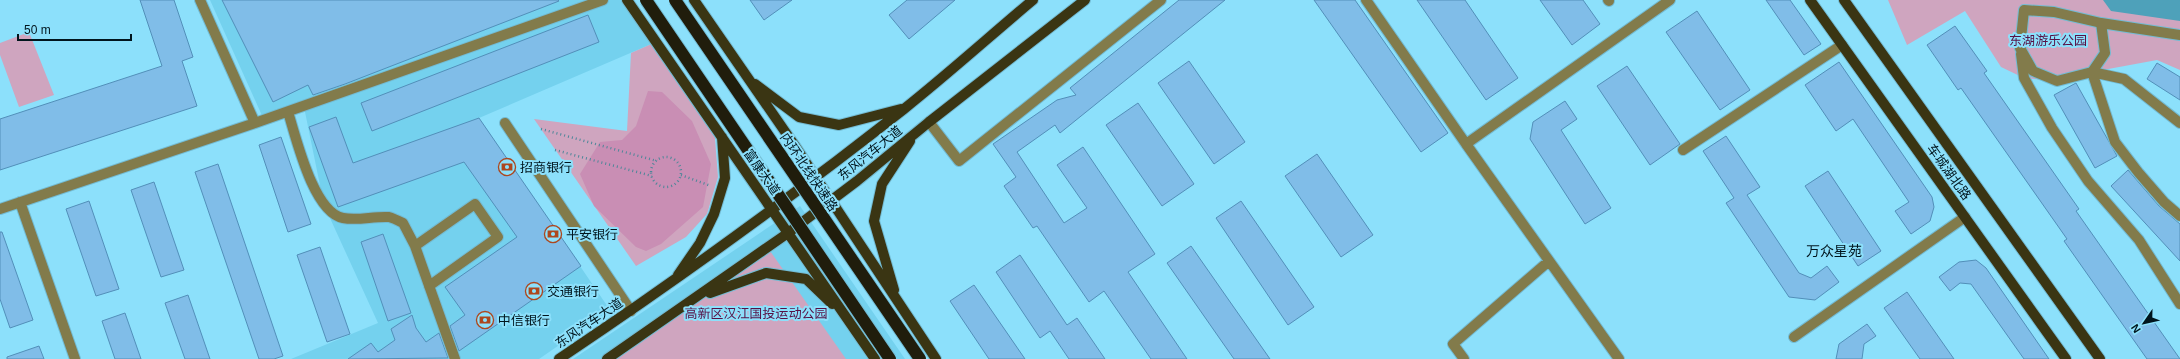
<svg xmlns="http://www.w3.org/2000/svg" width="2180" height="359" viewBox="0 0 2180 359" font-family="Arial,'Noto Sans SC',sans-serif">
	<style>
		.built { fill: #74d1ee }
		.green { fill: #cfa5bf }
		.forest { fill: #c98eb4 }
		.water { fill: #4ea1ba }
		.building { fill: #80bde8; stroke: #528fb9 }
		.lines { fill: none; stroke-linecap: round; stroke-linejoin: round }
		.minor-casing { stroke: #73bbd3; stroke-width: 12 }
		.major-casing { stroke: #73bbd3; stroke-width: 12 }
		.path { stroke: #4e8699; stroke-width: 2.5; stroke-dasharray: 1 3; stroke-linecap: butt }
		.minor { stroke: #827b4b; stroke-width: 10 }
		.major { stroke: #3a3513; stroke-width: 10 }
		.highway-bridge-casing { stroke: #73bbd3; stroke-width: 14; stroke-linecap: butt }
		.highway-bridge { stroke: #201d0c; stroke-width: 12 }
		.labels { text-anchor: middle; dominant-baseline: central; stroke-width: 4; stroke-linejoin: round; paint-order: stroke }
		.park-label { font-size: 13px; fill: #571145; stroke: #8ce0fb }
		.street-label { font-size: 13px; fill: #00151d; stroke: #8ce0fb }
		.poi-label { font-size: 13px; fill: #00151d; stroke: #8ce0fb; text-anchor: start }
		.neighbourhood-label { font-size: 14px; fill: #00151d; stroke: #8ce0fb }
	</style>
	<rect width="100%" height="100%" fill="#8ce0fb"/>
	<!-- built -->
	<path class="built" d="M210,0h417l29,42 -177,76 131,192 -71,49h-248l87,-36 -54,-118 -20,-98 -40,13z
		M800,206l105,153h-332z"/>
	<!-- green -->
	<path class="green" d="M1888,0h292v70l-23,-10 -65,12 -35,9 -33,-3 -23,-11 -36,-56 -58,34z
		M29,32l25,63 -35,12 -19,-52v-12z
		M656,42l58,84 4,51 -11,37 -21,23 -50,29 -102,-147 93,12 4,-78z
		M768,248l78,111h-241z"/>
	<!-- forest -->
	<path class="forest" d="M648,91l14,1 30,29 19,43 -8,43 -42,37 -15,7 -10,-4 -42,-41 -14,-32 20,-32 22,-2 14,-14z"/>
	<!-- water -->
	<path class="water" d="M2103,0h77v21l-69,-10z"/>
	<!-- building -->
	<path class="building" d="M140,0h34l19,57 -11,4 15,45 -197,64v-51l162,-53z
		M222,0h336l1,1 -214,83 -32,11 -5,-10 -35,17z
		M750,0h42l-28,20z
		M907,0h48l-46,39 -20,-24z
		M1179,0h46l-165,133 -5,-8 -38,27 47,71 23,-15 -30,-43 26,-18 72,107 -27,18 59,87h-36l-47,-68 -15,11 -52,-76 -4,2 -29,-42 12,-9 -23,-33 64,-44 19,-5 -6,-7z
		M1314,0h41l93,133 -27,19z
		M1417,0h48l53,78 -32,22z
		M1540,0h43l17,24 -28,21z
		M1766,0h24l31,44 -17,11z
		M1697,11l53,79 -30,20 -54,-78z
		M588,15l11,27 -227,89 -11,-28z
		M1955,26l32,45 -3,2 95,136 -3,2 104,148h-33l-83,-118 3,-2 -106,-151 -3,2 -31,-45z
		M1189,61l56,81 -31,22 -56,-81z
		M1839,62l93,135 2,10 -4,14 -19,13 -16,-23 14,-9 -56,-83 -17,12 -31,-46z
		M2157,63l23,14v23l-33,-21z
		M1627,66l53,78 -30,21 -53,-79z
		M2076,83l41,73 -22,12 -41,-73z
		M1565,101l12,18 -16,11 50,78 -26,16 -55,-85 3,-17z
		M1138,103l56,81 -32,22 -56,-81z
		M336,117l17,46 126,-45 102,148 -122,85 -9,-25 15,-11 -20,-28 72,-50 -53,-75 -126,45 -29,-80z
		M1726,136l34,51 -13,8 52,78 12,5 16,-12 12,16 -24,18 -26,-3 -63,-94 8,-5 -31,-47z
		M281,137l30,87 -23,8 -29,-87z
		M1317,154l56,81 -32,22 -56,-81z
		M218,164l65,192 -9,3h-15l-64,-187z
		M2128,170l31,36 21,18v37l-69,-75z
		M1828,171l53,80 -23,15 -53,-80z
		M154,182l30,88 -23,7 -30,-87z
		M89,201l30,88 -23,7 -30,-87z
		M1241,201l73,106 -26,18 -72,-107z
		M0,232h2l31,88 -23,8 -10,-29z
		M383,234l28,79 -23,8 -27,-79z
		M1191,246l79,113h-36l-67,-96z
		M320,247l30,87 -23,8 -30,-87z
		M1020,255l47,70 10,-7 28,41h-36l-19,-28 -10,7 -44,-66z
		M1976,260l10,8 63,91h-25l-53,-75 -11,-1 -10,8 -11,-14 20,-15z
		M974,285l51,74h-36l-39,-58z
		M1907,292l47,67h-34l-36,-51z
		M188,295l22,64h-25l-20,-56z
		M125,313l16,46h-26l-13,-38z
		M412,315l4,13 10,14 13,-9 9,25 -100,1 23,-16 7,9 17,-12 -4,-11z
		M1867,324l9,12 -12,8 -2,15h-26l3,-15z
		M39,346l5,13h-37v-2z"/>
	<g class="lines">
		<!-- minor casing -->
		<g class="minor-casing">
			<path id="minor" d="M200,0l55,123
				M1366,0l100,144 204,-144
				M1608,0l1,1
				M2180,35l-79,-12 -47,-11 -30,-2 -4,38 13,23 24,10 35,-9 32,7 56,44
				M2021,54l3,24 28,50 36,53 51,59 41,64
				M2092,72l23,70 23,30 26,30 16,14
				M2092,72l13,-19 -4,-30
				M288,112c8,25 25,100 55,106 15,3 30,-2 46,-1 4,1 10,4 14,6l12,23
				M929,122l30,39 202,-161
				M505,123l126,188
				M1466,144l153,215
				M1683,150l159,-105
				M20,202l55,157
				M0,209l255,-86 348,-123
				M429,286l69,-49 -23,-33 -60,42 40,113
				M1794,337l171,-120
				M1464,359l-11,-15 96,-83"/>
		</g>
		<!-- major casing -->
		<g class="major-casing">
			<path id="major" d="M627,0l248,359
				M694,0l101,146 141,213
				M1810,0l256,359
				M1844,0l256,359
				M755,84l44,33 40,8 62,-16
				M678,275l22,-32 14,-29 11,-36 -3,-41
				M894,290l-20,-69 8,-37 28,-43
				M710,293l56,-20 40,6 26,25
				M559,359c118,-79 233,-162 345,-250 44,-35 86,-73 129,-109
				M607,359l181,-126 69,-52 72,-59 156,-122"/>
		</g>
		<!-- path -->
		<path class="path" d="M541,129l116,32
			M555,150l97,26
			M651 172a15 15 0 1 1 30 0a15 15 0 1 1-30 0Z
			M681,175l30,11"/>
		<!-- minor -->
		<use href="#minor" class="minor"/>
		<!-- major -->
		<use href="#major" class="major"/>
		<!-- highway-bridge casing -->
		<g class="highway-bridge-casing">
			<path id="highway-bridge" d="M646,0l244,359
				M675,0l245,359"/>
		</g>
		<!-- highway-bridge -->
		<use href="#highway-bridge" class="highway-bridge"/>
	</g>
	<!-- icons -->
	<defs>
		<g id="bank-ring" transform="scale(0.9)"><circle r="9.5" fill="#8ce0fb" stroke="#ad471e" stroke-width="1.5"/><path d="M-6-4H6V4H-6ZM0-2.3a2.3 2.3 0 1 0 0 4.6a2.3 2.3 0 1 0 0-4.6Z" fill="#ad471e"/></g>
	</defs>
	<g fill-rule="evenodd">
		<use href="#bank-ring" x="507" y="167"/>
		<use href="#bank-ring" x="553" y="234"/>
		<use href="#bank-ring" x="534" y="291"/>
		<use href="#bank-ring" x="485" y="320"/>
	</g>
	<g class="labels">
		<!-- park labels -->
		<g class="park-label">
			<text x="2048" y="40">东湖游乐公园</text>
			<text x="756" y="313">高新区汉江国投运动公园</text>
		</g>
		<!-- street labels -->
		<g class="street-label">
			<text transform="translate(870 153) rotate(-39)">东风汽车大道</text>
			<text transform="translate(762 172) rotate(55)">富康大道</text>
			<text transform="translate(809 172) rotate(56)">内环北线快速路</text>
			<text transform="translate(1949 172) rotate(54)">车城湖北路</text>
			<text transform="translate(589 323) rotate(-34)">东风汽车大道</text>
		</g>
		<!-- poi labels -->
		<g class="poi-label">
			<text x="520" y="167">招商银行</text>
			<text x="566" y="234">平安银行</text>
			<text x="547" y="291">交通银行</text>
			<text x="498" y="320">中信银行</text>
		</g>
		<!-- neighbourhood labels -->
		<g class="neighbourhood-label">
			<text x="1834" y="251">万众星苑</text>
		</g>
	</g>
	<!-- north arrow -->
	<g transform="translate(2144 323) rotate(236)" stroke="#8ce0fb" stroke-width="3" paint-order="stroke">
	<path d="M0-3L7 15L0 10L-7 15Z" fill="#00151d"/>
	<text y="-6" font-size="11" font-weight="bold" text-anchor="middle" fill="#00151d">N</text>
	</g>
	<!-- scale -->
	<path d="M18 34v6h113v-6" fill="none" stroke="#00151d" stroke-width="2"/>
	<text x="24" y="34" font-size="12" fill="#00151d" stroke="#8ce0fb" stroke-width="3" paint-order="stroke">50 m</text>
</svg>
